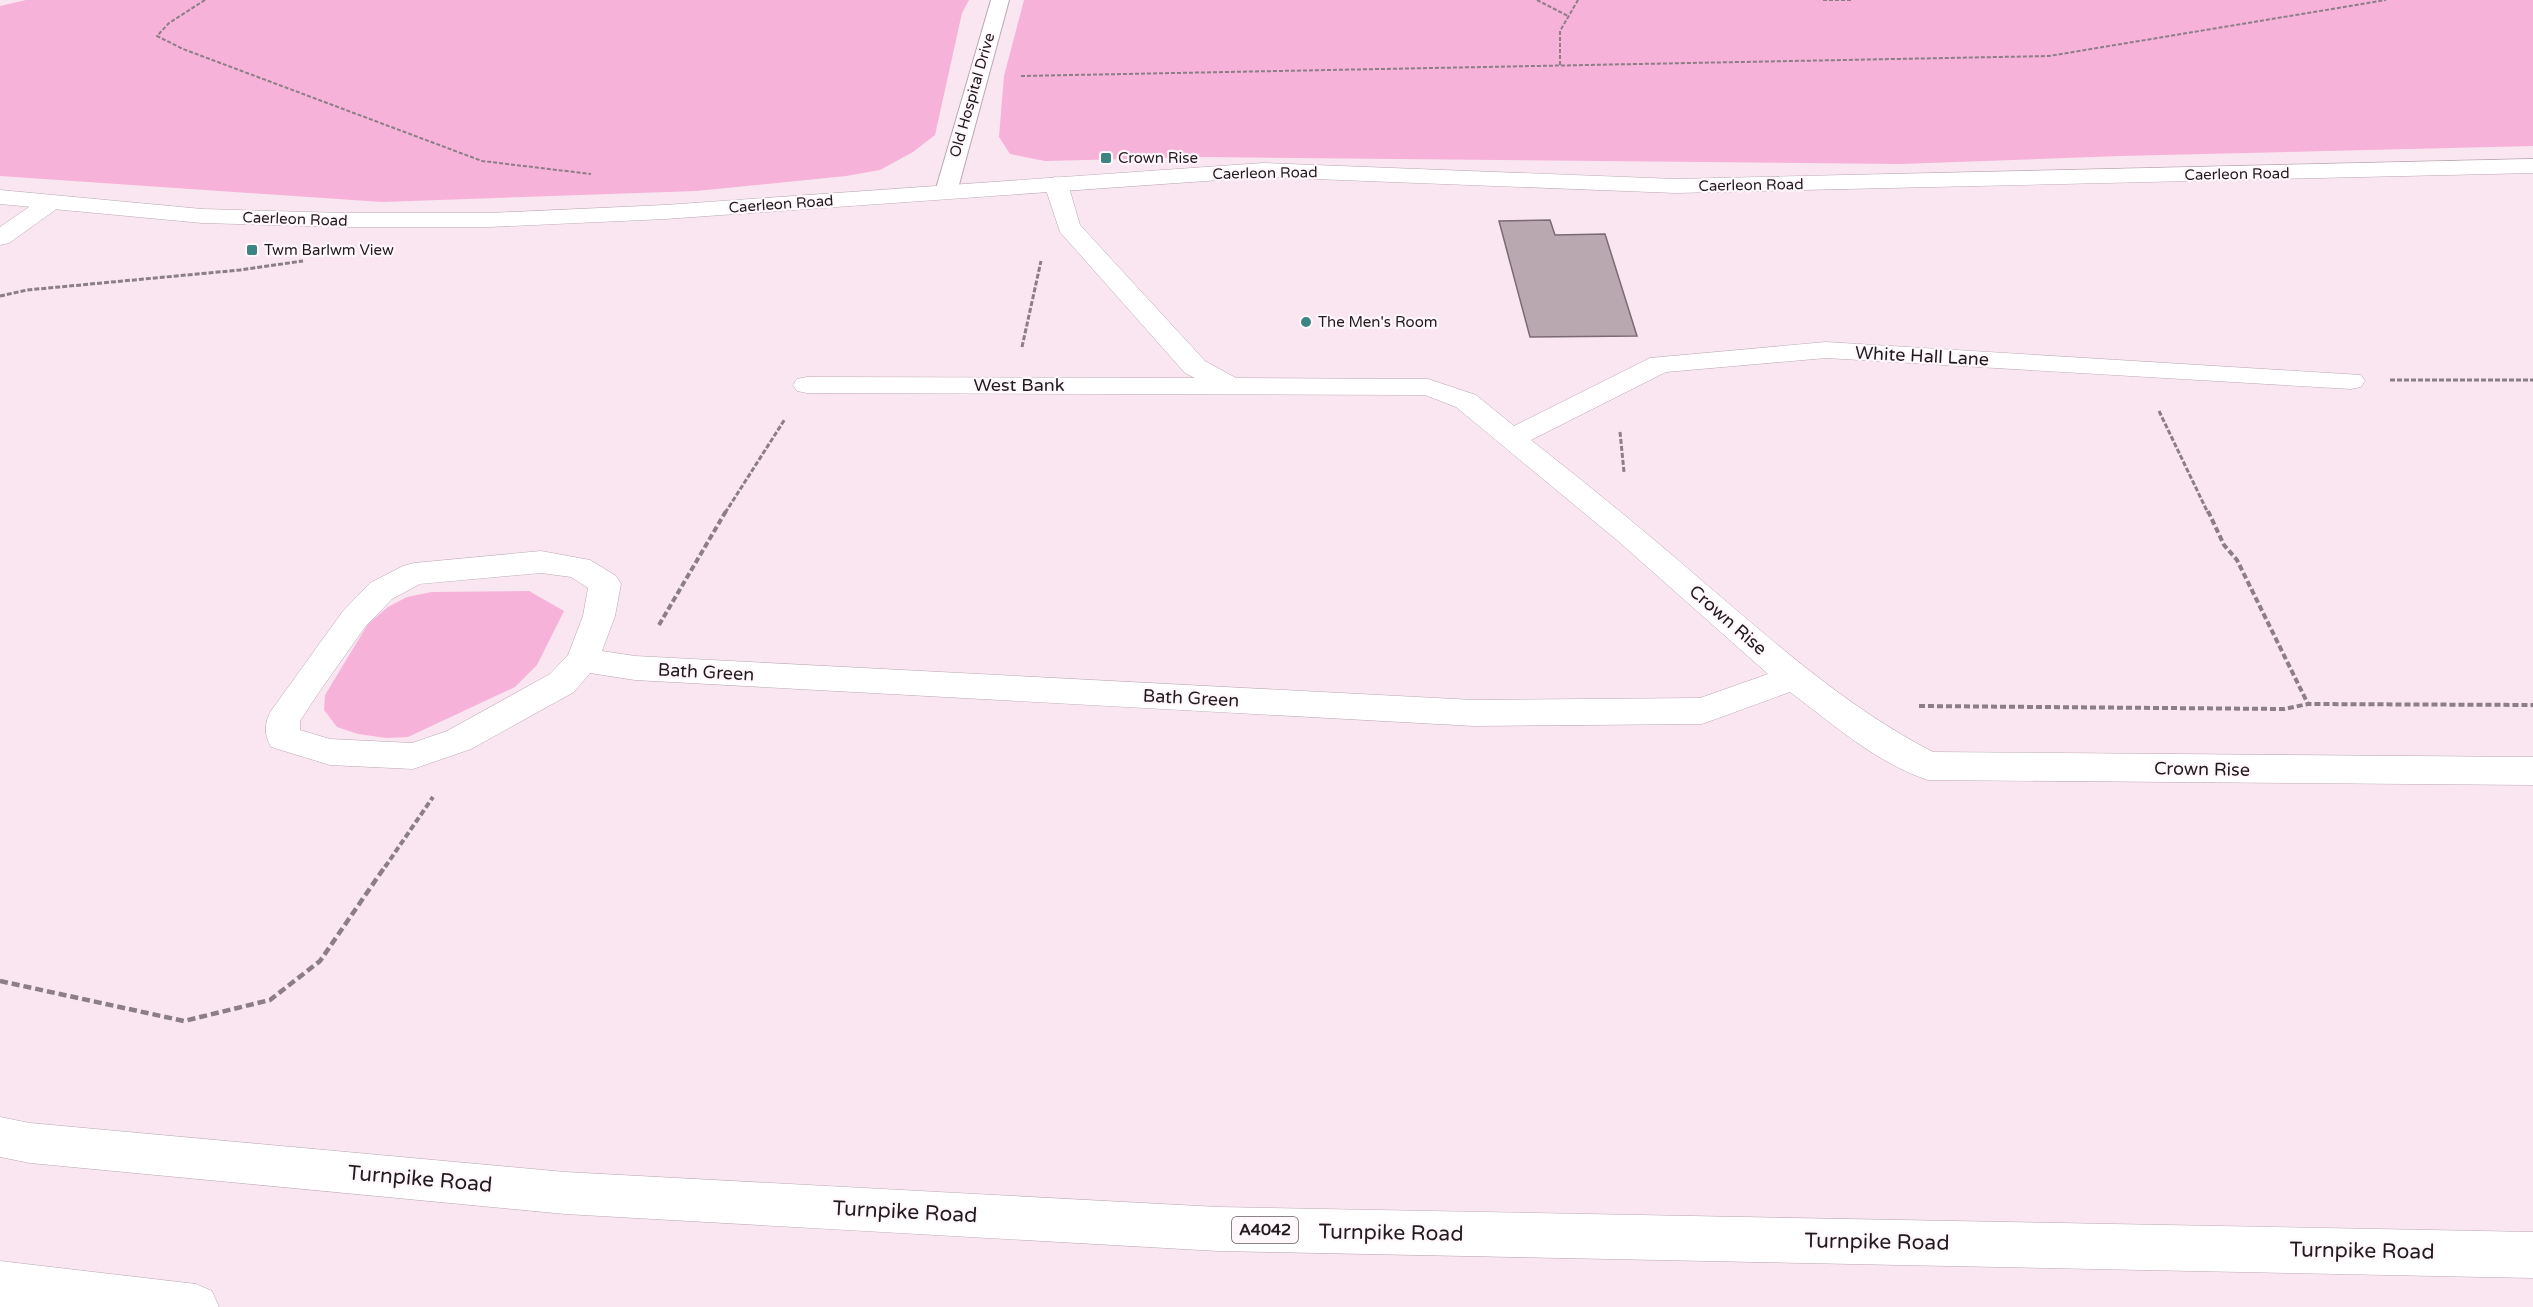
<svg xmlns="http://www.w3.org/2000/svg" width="2533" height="1307" viewBox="0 0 2533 1307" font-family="'Varela Round',sans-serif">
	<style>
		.green { fill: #f6b2d9 }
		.building { fill: #baa8b1; stroke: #7a6a73; stroke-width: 1.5 }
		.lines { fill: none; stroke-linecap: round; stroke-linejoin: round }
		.service-casing { stroke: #b9a7b1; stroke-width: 2 }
		.minor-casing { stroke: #b9a7b1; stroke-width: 1 }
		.secondary-casing { stroke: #b9a7b1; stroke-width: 1 }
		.trunk-casing { stroke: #b9a7b1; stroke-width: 1 }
		.path-far3 { stroke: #8b7e85; stroke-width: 2; stroke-dasharray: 4 2; stroke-linecap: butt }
		.path-far2 { stroke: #8b7e85; stroke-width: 3; stroke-dasharray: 5 2; stroke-linecap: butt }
		.path-far1 { stroke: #8b7e85; stroke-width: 4; stroke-dasharray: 6 3; stroke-linecap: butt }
		.path { stroke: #8b7e85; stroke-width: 4.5; stroke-dasharray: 8 4; stroke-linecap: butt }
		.service { fill: #fff; fill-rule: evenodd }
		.minor { fill: #fff; fill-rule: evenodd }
		.secondary { fill: #fff; fill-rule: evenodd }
		.trunk { fill: #fff; fill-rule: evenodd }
		.poi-dot { fill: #3d8583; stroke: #fff7fb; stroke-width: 2 }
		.labels { text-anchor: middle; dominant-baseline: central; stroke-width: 4.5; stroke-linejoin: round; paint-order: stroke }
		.far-street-label { font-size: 15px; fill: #211a1e; stroke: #fff7fb }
		.far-poi-label { font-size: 15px; fill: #211a1e; stroke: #fff7fb; text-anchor: start }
		.shield { fill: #fff7fb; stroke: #645c60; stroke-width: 1.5 }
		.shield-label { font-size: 16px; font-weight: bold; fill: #211a1e }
		.street-label { font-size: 18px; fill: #211a1e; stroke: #fff7fb }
		.near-street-label { font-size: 21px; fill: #211a1e; stroke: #fff7fb }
	</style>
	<rect width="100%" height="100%" fill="#f9e6f0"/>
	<!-- green -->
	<path class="green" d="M26,0h943l-7,13 -27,122 -22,17 -33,18 -34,6 -150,15 -314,11 -382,-26v-170z
		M1024,0h1509v146l-413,10 -220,8 -693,-7 -162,4 -35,-7 -11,-17 5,-61z
		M529,591l35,20 -27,54 -22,22 -107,50 -21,1 -29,-4 -21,-7 -13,-17 1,-15 43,-71 20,-17 19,-10 25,-5z"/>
	<!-- building -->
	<path class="building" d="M1550,220l5,15 50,-1 32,102 -107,1 -31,-116z"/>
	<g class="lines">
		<!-- service casing -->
		<g class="service-casing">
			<path id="service" d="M991,0h18l-52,192 -3,5 -8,1 -8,-1 -3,-5z"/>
		</g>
		<!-- minor casing -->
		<g class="minor-casing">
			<path id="minor" d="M1056,177l8,2 4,5 12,41 125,136 31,17 192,1 48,16 38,31 136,-68 176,-16 535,33 4,6 -4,6 -10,2 -525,-31 -160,14 -135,68c57,45 114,91 169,139 74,63 146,128 233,173l600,5v28l-605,-5c-52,-17 -95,-56 -138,-88l-88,32 -228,2 -839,-46 -45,-7 -16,19 -103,57 -58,20 -83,-4 -59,-18c-7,-12 -7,-24 0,-36l72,-100 27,-28 33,-17 11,-3 127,-12 49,9 26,16 5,8 -6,32 -13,35 33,5 839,44 226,-2 68,-24 -150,-133 -162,-134 -31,-12 -618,-2 -10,-2 -4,-6 4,-6 10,-2 388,1 -10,-5 -125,-141 -16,-48 4,-5zM541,573l30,4 17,11 -5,28 -15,39 -18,19 -103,57 -35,12 -82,-4 -30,-9v-9l19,-29 46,-65 27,-28 28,-15z
				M50,196l8,2 4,5 -4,5 -49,35 -9,2v-18l42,-29z"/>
		</g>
		<!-- secondary casing -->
		<g class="secondary-casing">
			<path id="secondary" d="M2533,159v14l-857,20 -413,-16 -598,42 -176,8h-145l-142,-4 -202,-19v-14l202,19 142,4h145l176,-8 598,-42 413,16z"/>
		</g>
		<!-- trunk casing -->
		<g class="trunk-casing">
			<path id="trunk" d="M0,1117l30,6 535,49 653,35 1315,25v46l-1315,-27 -653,-37 -535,-51 -30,-6z
				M0,1261l196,23 16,7 7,16h-219z"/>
		</g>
		<!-- path-far3 -->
		<path class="path-far3" d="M205,0l-36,23 -12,13 26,13 299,112 109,13
			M1537,0l31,16
			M1823,0h28
			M1560,65v-34l18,-31
			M1021,76l1028,-20 337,-56"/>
		<!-- path-far2 -->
		<path class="path-far2" d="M0,296l27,-6 213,-20 63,-9
			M1022,347l19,-86
			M2390,380h143
			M2159,411l49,102
			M1620,432l4,40
			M725,513l60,-94"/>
		<!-- path-far1 -->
		<path class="path-far1" d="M2208,511l16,34 13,15 71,144
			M659,625l67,-114
			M1919,706l365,3 24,-5 225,1
			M385,867l48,-70"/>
		<!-- path -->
		<path class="path" d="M0,981l184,40 86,-21 50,-39 66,-96"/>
		<!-- service -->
		<use href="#service" class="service"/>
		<!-- minor -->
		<use href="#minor" class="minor"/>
		<!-- secondary -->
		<use href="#secondary" class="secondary"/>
		<!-- trunk -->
		<use href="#trunk" class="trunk"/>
	</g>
	<!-- markers -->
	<g class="poi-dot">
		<rect x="1100" y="152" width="12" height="12" rx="3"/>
		<rect x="246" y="244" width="12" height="12" rx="3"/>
		<circle cx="1306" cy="322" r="6"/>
	</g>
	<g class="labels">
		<!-- far-street labels -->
		<g class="far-street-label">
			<text transform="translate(972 95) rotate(-74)">Old Hospital Drive</text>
			<text transform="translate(1265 173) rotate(-1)">Caerleon Road</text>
			<text transform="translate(2237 174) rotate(-1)">Caerleon Road</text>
			<text transform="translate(1751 185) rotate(-1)">Caerleon Road</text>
			<text transform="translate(781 204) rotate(-4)">Caerleon Road</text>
			<text transform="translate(295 219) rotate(2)">Caerleon Road</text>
		</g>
		<!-- far-poi labels -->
		<g class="far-poi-label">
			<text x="1118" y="158">Crown Rise</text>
			<text x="264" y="250">Twm Barlwm View</text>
			<text x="1318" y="322">The Men's Room</text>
		</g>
		<!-- shield labels -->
		<rect class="shield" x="1232" y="1217" width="66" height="26" rx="4.5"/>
		<g class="shield-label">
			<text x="1265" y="1230">A4042</text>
		</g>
		<!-- street labels -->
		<g class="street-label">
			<text transform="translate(1922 356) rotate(3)">White Hall Lane</text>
			<text x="1019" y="385">West Bank</text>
			<text transform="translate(1728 620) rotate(41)">Crown Rise</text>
			<text transform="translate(706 672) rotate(3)">Bath Green</text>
			<text transform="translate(1191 698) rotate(3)">Bath Green</text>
			<text transform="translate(2202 769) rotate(1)">Crown Rise</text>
		</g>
		<!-- near-street labels -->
		<g class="near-street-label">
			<text transform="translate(420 1179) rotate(5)">Turnpike Road</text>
			<text transform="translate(905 1212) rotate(3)">Turnpike Road</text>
			<text transform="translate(1391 1233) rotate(1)">Turnpike Road</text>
			<text transform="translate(1877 1242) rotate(1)">Turnpike Road</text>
			<text transform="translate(2362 1251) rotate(1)">Turnpike Road</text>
		</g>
	</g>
</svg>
